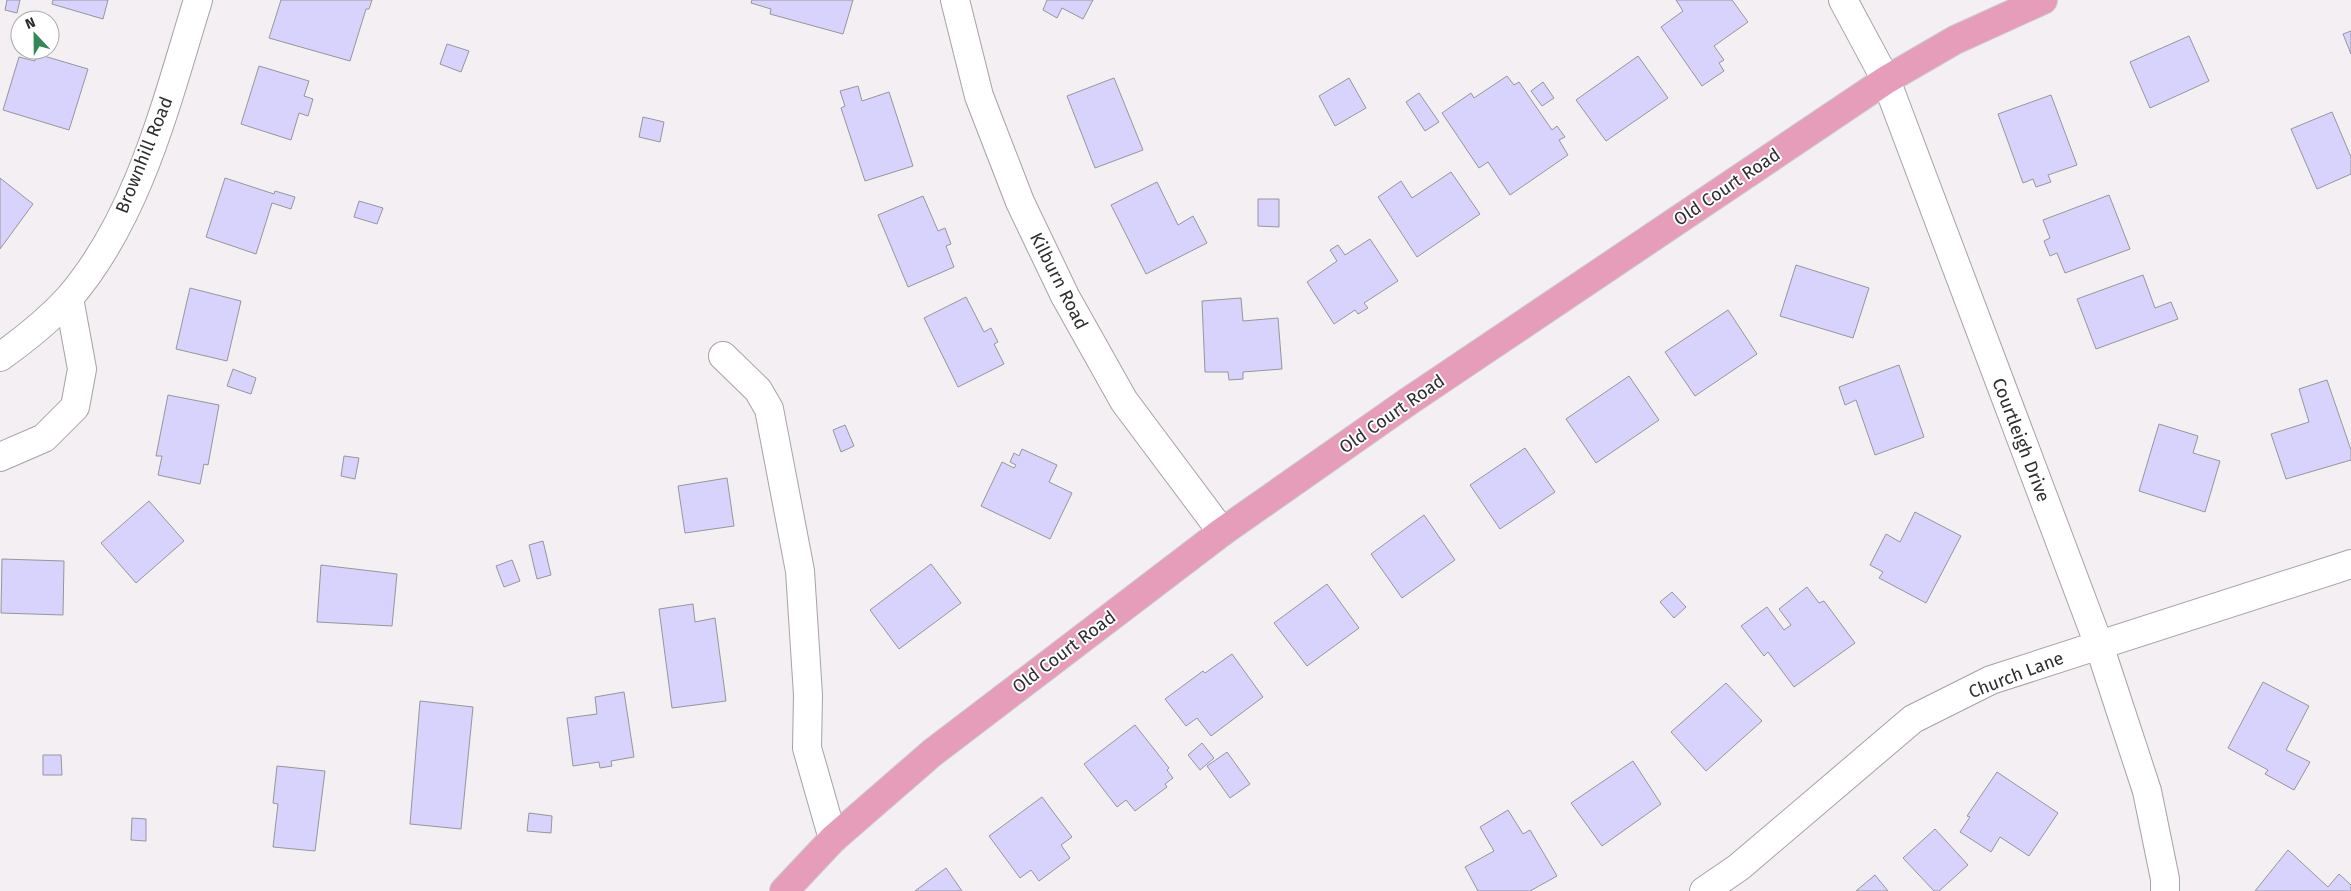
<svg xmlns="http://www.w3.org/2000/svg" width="2351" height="891" viewBox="0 0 2351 891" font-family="'Fira Sans',sans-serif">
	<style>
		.building { fill: #d8d3fc; stroke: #96969b }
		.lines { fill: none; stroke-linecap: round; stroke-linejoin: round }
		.minor-casing { stroke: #a6a2a6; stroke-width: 30 }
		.major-casing { stroke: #cdcccd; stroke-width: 30 }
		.minor { stroke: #fff; stroke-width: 28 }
		.major { stroke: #e69db9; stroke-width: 28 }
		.labels { text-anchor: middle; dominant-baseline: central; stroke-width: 4; stroke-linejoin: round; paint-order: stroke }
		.street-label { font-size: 18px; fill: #2e2c2e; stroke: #fff }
	</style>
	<rect width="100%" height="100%" fill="#f3eff3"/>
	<!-- building -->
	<path class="building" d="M7,0h13l-3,13 -12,-3z
		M53,0h55l-5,19 -51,-15z
		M281,0h91l-3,9h-3l-16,52 -81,-23z
		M752,0h101l-10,34 -73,-20 1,-5 -20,-6z
		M1047,0h46l-10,19 -21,-11 -5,10 -14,-8z
		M1676,0h56l16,22 -34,24 10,14 -5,3 5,8 -22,15 -41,-59 22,-16z
		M2351,31v23l-8,-20z
		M2189,36l20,45 -59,27 -20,-46z
		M447,44l22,7 -8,21 -21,-8z
		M37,54l51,15 -19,61 -66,-20 16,-53 16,4z
		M1638,56l30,42 -62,43 -30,-41z
		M259,66l50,15 -5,15 9,3 -5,17 -9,-3 -8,27 -50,-16z
		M1507,76l7,9 5,-3 33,48 5,-4 8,11 -6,3 9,15 -58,40 -22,-33 -9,6 -37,-55 29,-20 3,5z
		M1114,78l29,72 -48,18 -28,-72z
		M1349,78l17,30 -31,18 -16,-30z
		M1543,82l11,16 -12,8 -11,-15z
		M858,86l4,15 27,-9 24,74 -48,15 -24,-73 4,-2 -5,-15z
		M1419,93l20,29 -14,9 -19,-29z
		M2051,95l26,70 -29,10 3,7 -15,5 -3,-8 -10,4 -25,-69z
		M2332,112l19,45v17l-34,15 -26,-60z
		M643,117l21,5 -4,20 -21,-5z
		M1451,172l29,42 -63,43 -39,-60 23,-16 11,17z
		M0,178l33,26 -33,45z
		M225,178l49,16 1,-3 20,6 -4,12 -19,-6 -16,51 -50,-17z
		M1157,182l21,43 15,-9 14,27 -61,31 -35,-69z
		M2109,195l21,54 -65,24 -8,-20 -7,3 -6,-15 6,-3 -7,-18z
		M923,196l15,35 7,-3 6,16 -5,2 8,21 -46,20 -30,-72z
		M1258,199h21v28l-21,-1z
		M359,201l24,7 -6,16 -23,-7z
		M1370,239l28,42 -34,22 4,5 -10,6 -3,-4 -21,14 -27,-42 30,-21 -7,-11 8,-5 7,10z
		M1796,265l73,23 -16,50 -73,-22z
		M2143,275l12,33 16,-6 7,17 -82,30 -19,-50z
		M190,288l51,13 -14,60 -51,-12z
		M966,297l18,35 7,-4 7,14 -4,2 10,20 -46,23 -34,-69z
		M1241,298l2,23 35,-3 4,51 -39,3v7l-14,1 -1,-8h-23l-3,-71z
		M1728,310l29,44 -62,42 -30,-44z
		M1899,365l25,72 -49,18 -19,-55 -11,5 -6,-18z
		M233,369l23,9 -5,16 -24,-8z
		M1629,376l30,44 -63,43 -30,-44z
		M2327,380l24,70v10l-65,19 -15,-45 38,-12 -10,-33z
		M168,395l51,10 -11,60 -4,-1 -4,20 -42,-9 4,-19h-6z
		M2159,424l39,12 -5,17 27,8 -15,51 -66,-21z
		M845,425l9,21 -13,6 -8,-22z
		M1525,448l30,44 -55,37 -30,-44z
		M1022,449l35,16 -8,17 23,11 -22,46 -69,-33 21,-44 12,6 2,-3 -6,-3 4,-9 5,3z
		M344,456l15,2 -4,21 -14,-3z
		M727,478l7,48 -49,7 -7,-47z
		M149,501l35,40 -48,42 -35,-40z
		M1915,512l46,24 -35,67 -47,-25 4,-6 -13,-7 16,-31 14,8z
		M1424,515l31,45 -53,38 -31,-44z
		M543,541l8,34 -14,4 -8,-34z
		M2,559l62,2 -1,54 -62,-2z
		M512,560l8,21 -16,6 -8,-21z
		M931,564l30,39 -62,46 -29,-39z
		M321,565l76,9 -5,52 -75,-4z
		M1327,584l32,44 -52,38 -33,-43z
		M1807,587l12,16 5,-2 31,42 -61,44 -26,-35 -4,4 -23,-30 26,-19 17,23 7,-5 -12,-16z
		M1672,592l14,15 -12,11 -14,-16z
		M693,604l2,18 20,-4 11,83 -54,7 -13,-99z
		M1232,654l31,43 -52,39 -14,-18 -11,8 -21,-27 38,-28 2,2z
		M2263,682l46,24 -23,44 24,12 -16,28 -29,-16 3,-4 -40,-22z
		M1726,683l36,38 -56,50 -35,-39z
		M624,692l10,65 -23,4 1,5 -12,2 -1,-6 -26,4 -6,-48 30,-4 -2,-17z
		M420,701l53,6 -12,122 -51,-5z
		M1135,725l34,43 -2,2 6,8 -8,6 2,3 -32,24 -9,-11 -9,7 -33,-43z
		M1202,743l12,15 -14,12 -12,-15z
		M1227,752l23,32 -20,14 -23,-32z
		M43,755h18l1,20h-19z
		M1633,761l28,43 -59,42 -31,-43z
		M277,766l48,5 -10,80 -42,-4 5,-43 -5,-1z
		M1997,772l61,41 -29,43 -29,-19 -9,15 -31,-20 10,-15 -3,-1z
		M1042,797l30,40 -11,8 9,13 -31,23 -8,-11 -11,8 -31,-42z
		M1508,810l15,24 7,-4 27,46 -27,15h-52l-13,-24 29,-16 -14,-24z
		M529,813l23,3 -1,17 -24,-2z
		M132,818l14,1v22l-15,-1z
		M1935,829l33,36 -29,26h-5l-31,-33z
		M2288,850l40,37 11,-13 12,11v6h-96z
		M946,868l16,23h-47z
		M1875,875l13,16h-32z"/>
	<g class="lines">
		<!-- minor casing -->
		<g class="minor-casing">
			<path id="minor" d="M955,0l24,96 41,106 45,94 59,105 98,131
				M1843,0l43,80 213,565 48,146 18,88v12
				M723,356l35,34 11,19 31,162 8,124 -1,53 26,91
				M0,357c24,-17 49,-37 69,-59 70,-81 98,-198 129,-298
				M0,457l44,-19 31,-31 7,-38 -13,-71
				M1704,891l35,-24 174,-148 78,-39 360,-116"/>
		</g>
		<!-- major casing -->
		<g class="major-casing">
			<path id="major" d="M784,891l49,-52 99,-86 290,-221 187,-131 477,-321 69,-40 88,-40"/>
		</g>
		<!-- minor -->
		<use href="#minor" class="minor"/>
		<!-- major -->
		<use href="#major" class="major"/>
	</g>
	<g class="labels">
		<!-- street labels -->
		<g class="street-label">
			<text transform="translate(144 155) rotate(-68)">Brownhill Road</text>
			<text transform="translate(1727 187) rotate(-34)">Old Court Road</text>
			<text transform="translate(1059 281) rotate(63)">Kilburn Road</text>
			<text transform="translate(1392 414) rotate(-35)">Old Court Road</text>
			<text transform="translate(2021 440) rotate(69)">Courtleigh Drive</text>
			<text transform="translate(1064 652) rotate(-37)">Old Court Road</text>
			<text transform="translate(2016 675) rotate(-21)">Church Lane</text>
		</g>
	</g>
	<!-- north arrow -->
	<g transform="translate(35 35) rotate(338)"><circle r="24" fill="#ffffff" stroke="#ababab"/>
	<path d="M0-4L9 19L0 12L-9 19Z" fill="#378656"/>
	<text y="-8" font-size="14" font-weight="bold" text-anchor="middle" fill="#2e2c2e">N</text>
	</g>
</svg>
